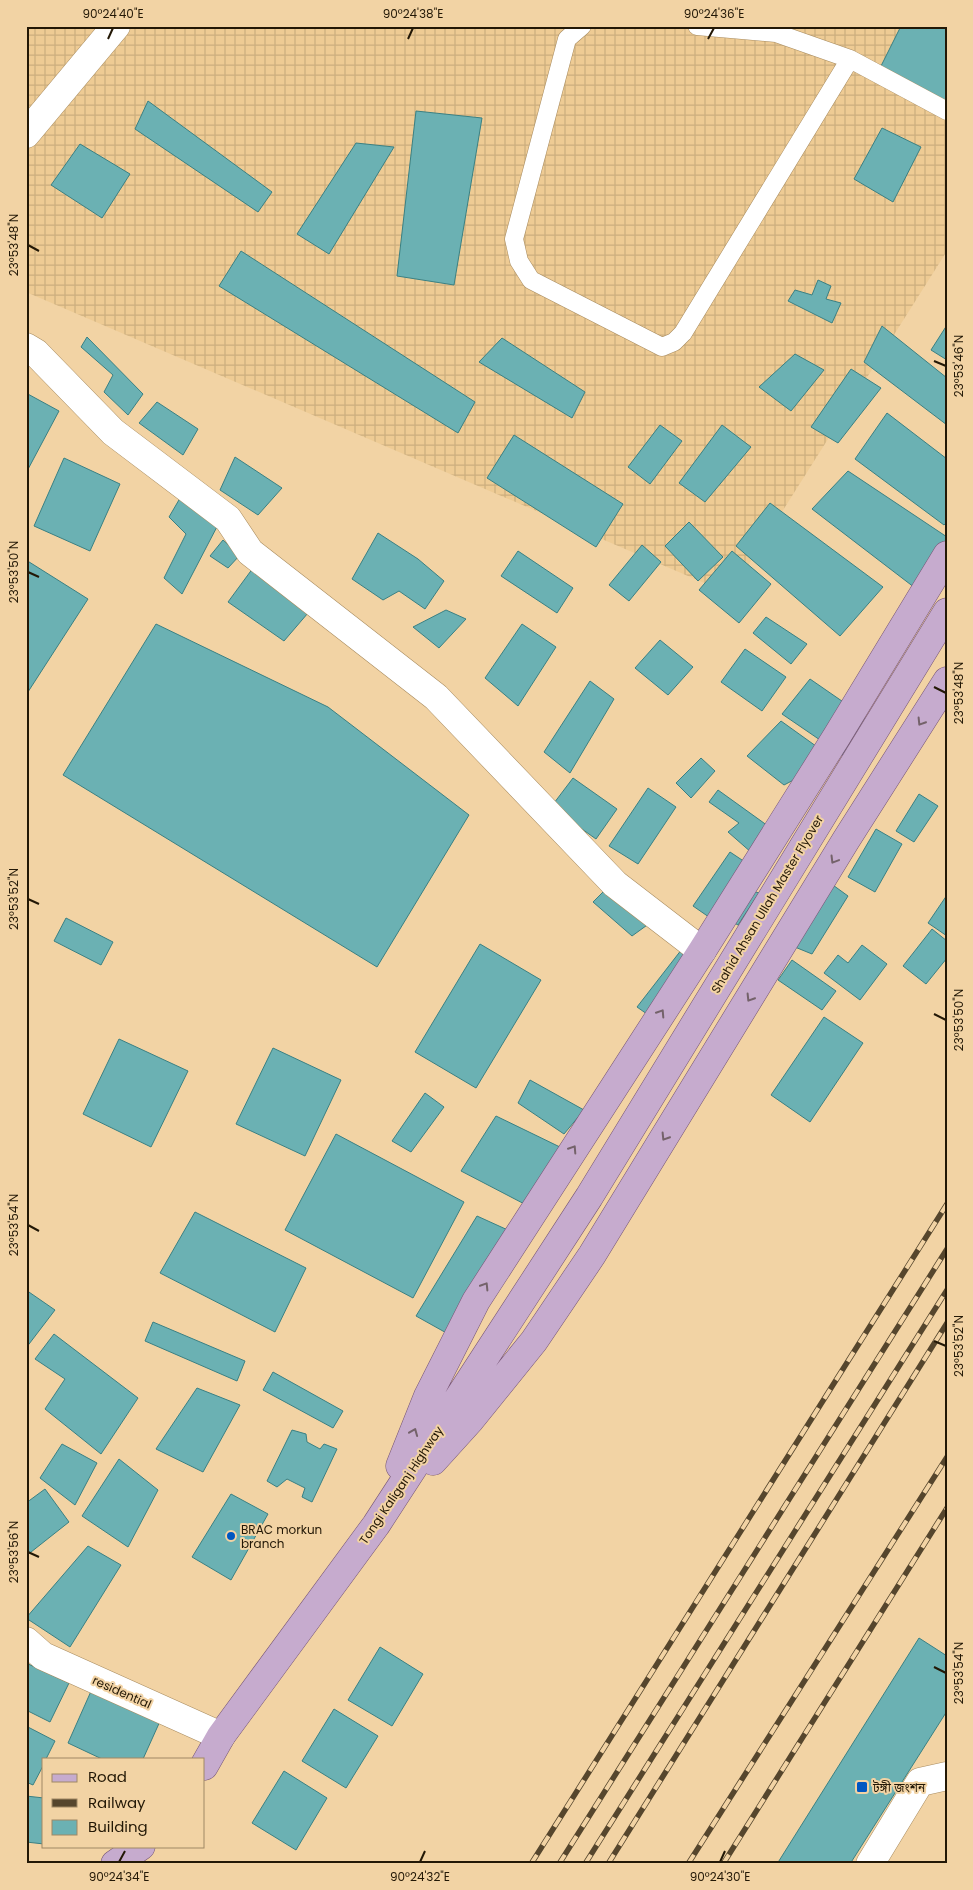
<svg xmlns="http://www.w3.org/2000/svg" width="973" height="1890" viewBox="0 0 973 1890" font-family="Poppins,'Noto Sans Bengali',sans-serif">
	<style>
		.industrial { fill: url(#industrial-grid) }
		.building { fill: #6bb1b3; stroke: #3a8083 }
		.lines { fill: none; stroke-linecap: round; stroke-linejoin: round }
		.lane-casing { stroke: #a98c5f; stroke-width: 19 }
		.street-casing { stroke: #a98c5f; stroke-width: 29 }
		.primary-casing { stroke: #745373; stroke-width: 29 }
		.lane { stroke: #fff; stroke-width: 18 }
		.street { stroke: #fff; stroke-width: 28 }
		.primary { stroke: #c6abce; stroke-width: 28 }
		.rail-casing { stroke: #56462d; stroke-width: 5.5 }
		.rail { stroke: #f2d3a4; stroke-width: 4; stroke-dasharray: 11; stroke-linecap: butt }
		.oneway { stroke: #74626a }
		.ticks { fill: none; stroke: #231806; stroke-width: 2 }
		.poi-dot { fill: #0057c1; stroke: #f2d3a4; stroke-width: 2 }
		.labels { text-anchor: middle; dominant-baseline: central; stroke-width: 4; stroke-linejoin: round; paint-order: stroke }
		.street-label { font-size: 12px; fill: #231806; stroke: #f2d3a4 }
		.poi-label { font-size: 12px; fill: #231806; stroke: #f2d3a4; text-anchor: start }
		.neatline { fill: none; stroke: #231806; stroke-width: 2 }
		.ticks-label { font-size: 12px; text-anchor: middle; fill: #231806 }
	</style>
	<defs>
		<pattern id="industrial-grid" width="8" height="8" patternUnits="userSpaceOnUse" patternTransform="scale(1.25)"><rect width="8" height="8" fill="#eecb94"/><path d="M0 4h8M4 0v8" fill="none" stroke="#ccae7e"/></pattern>
	</defs>
	<rect width="100%" height="100%" fill="#f2d3a4"/>
	<!-- industrial -->
	<path class="industrial" d="M26,26h921v225l-217,343 -704,-302z"/>
	<!-- building -->
	<path class="building" d="M901,26h46v76l-67,-34z
		M148,101l124,91 -14,20 -123,-83z
		M416,111l66,7 -28,167 -57,-9z
		M882,128l39,19 -28,55 -39,-23z
		M356,143l38,4 -65,107 -32,-20z
		M80,144l50,30 -28,44 -51,-33z
		M241,251l234,151 -17,31 -239,-147z
		M818,280l13,6 -5,13 15,4 -9,20 -44,-22 7,-11 17,5z
		M947,325v35l-16,-10z
		M882,326l65,52v47l-83,-63z
		M87,337l56,57 -15,21 -24,-23 9,-17 -32,-28z
		M502,338l83,54 -13,26 -93,-56z
		M795,354l29,16 -33,41 -32,-24z
		M851,369l30,19 -43,55 -27,-16z
		M26,393l33,18 -33,62z
		M157,402l41,27 -15,26 -44,-32z
		M887,413l60,46v63l-3,3 -89,-66z
		M660,425l22,16 -32,43 -22,-17z
		M722,425l29,22 -46,55 -26,-19z
		M514,435l109,69 -27,43 -109,-69z
		M235,457l47,31 -24,27 -38,-25z
		M64,458l56,26 -30,67 -56,-25z
		M848,471l99,66v13l-28,41 -107,-82z
		M183,493l37,28 -38,73 -18,-16 22,-44 -17,-17z
		M770,503l113,84 -43,49 -104,-90z
		M689,522l34,35 -25,24 -33,-35z
		M378,533l40,26 26,22 -19,28 -26,-18 -16,9 -31,-21z
		M223,540l17,15 -12,13 -18,-12z
		M642,545l19,17 -32,39 -20,-16z
		M518,551l55,37 -16,25 -56,-37z
		M732,551l39,33 -32,39 -40,-33z
		M26,560l62,39 -62,96z
		M253,568l55,45 -24,28 -56,-39z
		M446,610l20,9 -27,29 -26,-21z
		M766,617l41,27 -16,20 -38,-31z
		M156,624l172,83 141,108 -92,152 -314,-192z
		M522,624l34,23 -38,59 -33,-28z
		M660,640l33,27 -25,28 -33,-27z
		M745,649l41,28 -24,34 -41,-29z
		M810,679l55,38 -23,38 -60,-41z
		M590,681l24,18 -44,74 -26,-21z
		M781,721l53,38 -50,26 -37,-29z
		M701,758l14,13 -24,27 -15,-15z
		M573,778l44,31 -21,30 -45,-32z
		M648,788l28,19 -38,57 -29,-18z
		M718,790l57,41 -15,29 -32,-28 11,-9 -30,-21z
		M919,794l19,12 -24,36 -18,-11z
		M876,829l26,15 -27,48 -27,-15z
		M730,852l27,18 -38,54 -26,-18z
		M826,880l22,16 -36,58 -27,-11z
		M610,885l40,38 -18,13 -39,-34z
		M749,890l10,3 -21,32 -9,-5z
		M947,895v41l-19,-13z
		M66,918l47,24 -12,23 -47,-24z
		M932,929l15,12v17l-21,26 -23,-18z
		M480,944l61,36 -65,108 -61,-36z
		M862,945l25,19 -27,36 -36,-27 14,-18 10,8z
		M682,949l26,17 -44,60 -27,-19z
		M792,960l44,31 -14,19 -44,-30z
		M824,1017l39,26 -53,79 -39,-27z
		M119,1039l69,32 -37,76 -68,-33z
		M273,1048l68,32 -36,76 -69,-32z
		M530,1080l54,30 -20,24 -46,-31z
		M425,1093l19,14 -33,45 -19,-11z
		M496,1116l66,32 -28,61 -73,-38z
		M336,1134l128,68 -51,96 -128,-68z
		M195,1212l111,56 -31,64 -115,-59z
		M477,1216l44,20 -62,104 -43,-24z
		M26,1290l29,20 -29,38z
		M153,1322l92,39 -8,20 -92,-40z
		M54,1334l84,64 -37,56 -56,-45 20,-30 -30,-20z
		M273,1372l70,39 -10,17 -70,-38z
		M197,1388l43,17 -37,67 -47,-23z
		M292,1430l14,4 1,8 13,7 4,-5 13,5 -25,53 -10,-5 3,-9 -18,-9 -10,8 -10,-6z
		M62,1444l35,19 -22,42 -35,-27z
		M119,1459l39,31 -30,57 -46,-31z
		M45,1489l24,33 -43,34v-53z
		M231,1494l37,20 -37,66 -39,-23z
		M88,1546l33,19 -51,82 -44,-29z
		M919,1638l28,18v55l-97,153h-73z
		M380,1647l43,27 -31,52 -44,-26z
		M26,1663l43,20 -19,39 -24,-12z
		M92,1689l69,30 -18,40h-41l-34,-16z
		M334,1709l44,27 -32,52 -44,-27z
		M26,1726l29,15 -9,18h-2v5l-11,21 -7,-3z
		M284,1771l43,27 -31,52 -44,-27z
		M26,1796l18,2v46l-18,-2z"/>
	<g class="lines">
		<!-- lane casing -->
		<g class="lane-casing">
			<path id="lane" d="M582,26l-15,13 -53,200 5,22 12,19 131,67 12,-5 9,-9 167,-274
				M697,26l79,7 74,26 97,52"/>
		</g>
		<!-- street casing -->
		<g class="street-casing">
			<path id="street" d="M26,134l90,-108
				M26,347l10,6 77,79 115,87 22,33 186,145 179,187 87,67
				M26,1641l17,15 178,80
				M870,1864l50,-82 27,-6"/>
		</g>
		<!-- primary casing -->
		<g class="primary-casing">
			<path id="primary" d="M433,1461l38,-42 63,-78 58,-86 254,-415 101,-159
				M400,1466l28,-70 48,-95 226,-350 135,-215 110,-181
				M204,1766l17,-30 155,-211 213,-328 358,-585
				M115,1864l26,-18"/>
		</g>
		<!-- lane -->
		<use href="#lane" class="lane"/>
		<!-- street -->
		<use href="#street" class="street"/>
		<!-- primary -->
		<use href="#primary" class="primary"/>
		<!-- rail casing -->
		<g class="rail-casing">
			<path id="rail" d="M531,1864l416,-660
				M559,1864l388,-615
				M585,1864l362,-574
				M608,1864l339,-541
				M688,1864l259,-407
				M723,1864l224,-356"/>
		</g>
		<!-- rail -->
		<use href="#rail" class="rail"/>
	</g>
	<!-- one-way arrows -->
	<defs><path id="oneway-chevron" d="M-2-3.5L2.5 0L-2 3.5" fill="none" stroke-width="1.6" stroke-linecap="round" stroke-linejoin="round" transform="scale(1.25)"/></defs>
	<g class="oneway">
		<use href="#oneway-chevron" transform="translate(921 722) rotate(122)"/>
		<use href="#oneway-chevron" transform="translate(834 860) rotate(121)"/>
		<use href="#oneway-chevron" transform="translate(750 998) rotate(122)"/>
		<use href="#oneway-chevron" transform="translate(661 1013) rotate(-57)"/>
		<use href="#oneway-chevron" transform="translate(665 1137) rotate(122)"/>
		<use href="#oneway-chevron" transform="translate(573 1149) rotate(-57)"/>
		<use href="#oneway-chevron" transform="translate(485 1286) rotate(-58)"/>
		<use href="#oneway-chevron" transform="translate(414 1432) rotate(-68)"/>
	</g>
	<!-- ticks -->
	<path class="ticks" d="M108,39l5,-11M408,39l5,-11M708,39l6,-11M28,245l11,6M934,361l12,5M28,572l11,5M934,687l12,6M28,899l11,5M934,1014l12,6M28,1225l11,6M934,1341l12,5M28,1552l11,5M934,1667l12,6M119,1862l6,-11M420,1862l5,-11M720,1862l5,-11"/>
	<!-- markers -->
	<g class="poi-dot">
		<circle cx="231" cy="1536" r="5"/>
		<rect x="856" y="1781" width="12" height="12" rx="2.5"/>
	</g>
	<g class="labels">
		<!-- street labels -->
		<g class="street-label">
			<text transform="translate(767 904) rotate(-59)">Shahid Ahsan Ullah Master Flyover</text>
			<text transform="translate(401 1485) rotate(-56)">Tongi Kaliganj Highway</text>
			<text transform="translate(122 1692) rotate(24)">residential</text>
		</g>
		<!-- poi labels -->
		<g class="poi-label">
			<text x="241" y="1529">BRAC morkun<tspan x="241" dy="14">branch</tspan></text>
			<text x="873" y="1787">টঙ্গী জংশন</text>
		</g>
	</g>
	<!-- border -->
	<rect width="973" height="1890" fill="none" stroke="#f2d3a4" stroke-width="55"/>
	<!-- legend -->
	<rect x="42" y="1758" width="162" height="90" fill="#f2d3a4" stroke="#9f8865"/>
	<rect x="52" y="1774" width="25" height="8" fill="#c6abce" stroke="#9f8865"/>
	<text x="88" y="1782" font-size="15" fill="#231806">Road</text>
	<rect x="52" y="1799" width="25" height="8" fill="#56462d" stroke="#9f8865"/>
	<text x="88" y="1808" font-size="15" fill="#231806">Railway</text>
	<rect x="52" y="1820" width="25" height="15" fill="#6bb1b3" stroke="#9f8865"/>
	<text x="88" y="1832" font-size="15" fill="#231806">Building</text>
	<rect x="28" y="28" width="918" height="1834" class="neatline"/>
	<g class="ticks-label">
		<text x="113" y="18">90°24'40"E</text>
		<text x="413" y="18">90°24'38"E</text>
		<text x="714" y="18">90°24'36"E</text>
		<text transform="translate(14 245) rotate(-90)" y="4">23°53'48"N</text>
		<text transform="translate(959 366) rotate(-90)" y="4">23°53'46"N</text>
		<text transform="translate(14 572) rotate(-90)" y="4">23°53'50"N</text>
		<text transform="translate(959 693) rotate(-90)" y="4">23°53'48"N</text>
		<text transform="translate(14 899) rotate(-90)" y="4">23°53'52"N</text>
		<text transform="translate(959 1020) rotate(-90)" y="4">23°53'50"N</text>
		<text transform="translate(14 1225) rotate(-90)" y="4">23°53'54"N</text>
		<text transform="translate(959 1346) rotate(-90)" y="4">23°53'52"N</text>
		<text transform="translate(14 1552) rotate(-90)" y="4">23°53'56"N</text>
		<text transform="translate(959 1673) rotate(-90)" y="4">23°53'54"N</text>
		<text x="119" y="1881">90°24'34"E</text>
		<text x="420" y="1881">90°24'32"E</text>
		<text x="720" y="1881">90°24'30"E</text>
	</g>
</svg>
